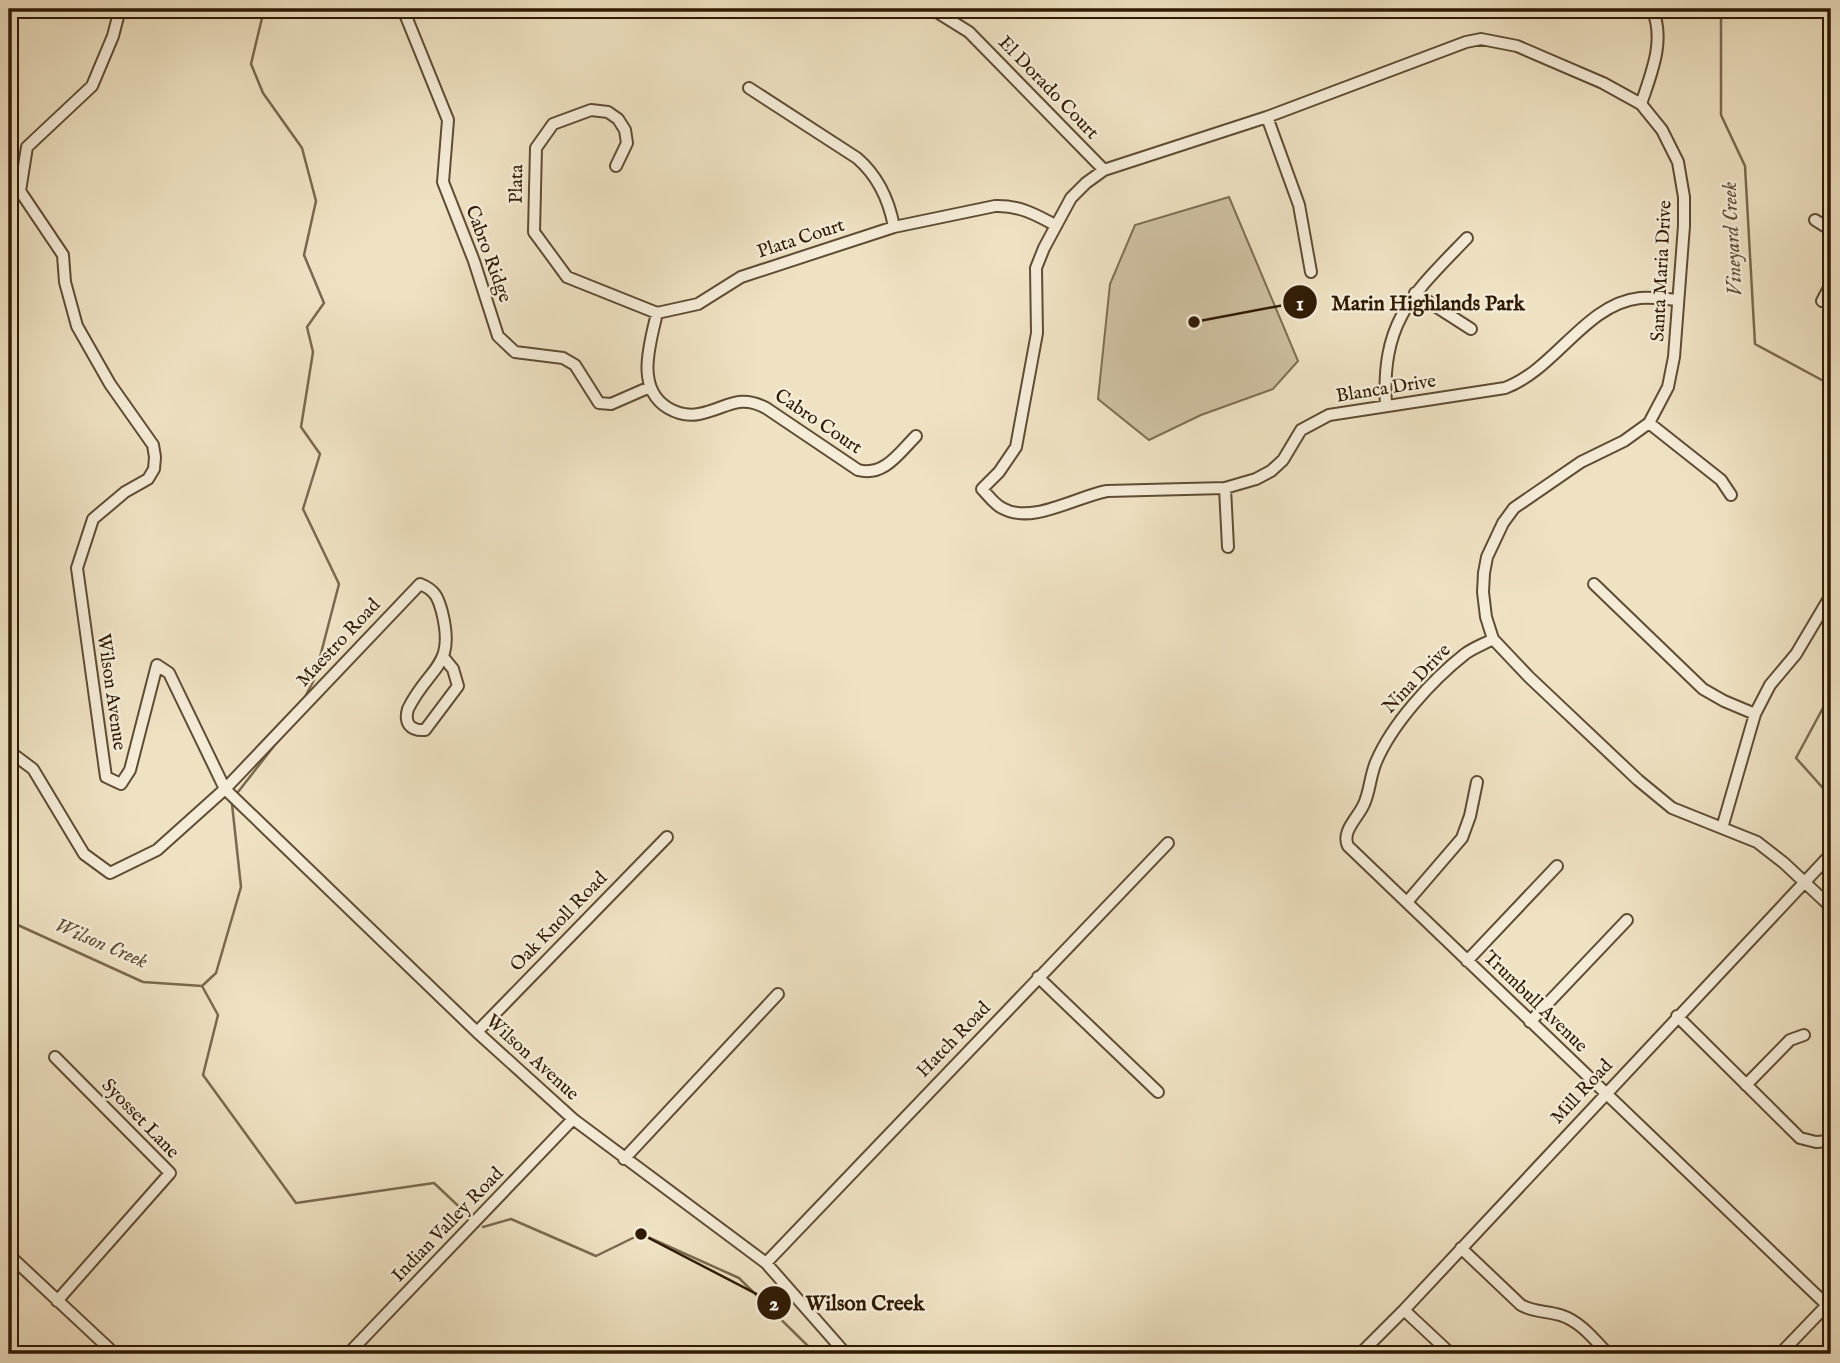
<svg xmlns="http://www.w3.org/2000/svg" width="1840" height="1363" viewBox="0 0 1840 1363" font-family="'IM FELL English',serif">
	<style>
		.green { fill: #cec0a2; stroke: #7e6d52; stroke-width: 2 }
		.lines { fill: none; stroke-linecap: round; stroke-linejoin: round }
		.stream { stroke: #7a694f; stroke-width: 2.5 }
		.minor-casing { stroke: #5e4c33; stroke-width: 14 }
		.minor { stroke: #f5ecd8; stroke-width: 10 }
		.labels { text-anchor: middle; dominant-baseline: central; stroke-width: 5; stroke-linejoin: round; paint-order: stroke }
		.street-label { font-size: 19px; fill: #2e1a03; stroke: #f5ecd8 }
		.water-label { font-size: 21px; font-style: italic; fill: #614f36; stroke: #f5ecd8 }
		.leader { fill: none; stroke: #2e1a03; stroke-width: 2.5 }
		.callout-dot { fill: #2e1a03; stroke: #f5ecd8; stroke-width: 2.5 }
		.mark-label { font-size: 21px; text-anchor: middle; font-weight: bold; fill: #fff }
		.callout-label { font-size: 21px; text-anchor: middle; font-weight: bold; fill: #2e1a03; stroke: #f5ecd8; stroke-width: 5; stroke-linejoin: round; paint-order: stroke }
	</style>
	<rect width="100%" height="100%" fill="#efe2c3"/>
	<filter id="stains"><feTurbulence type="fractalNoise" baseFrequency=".00286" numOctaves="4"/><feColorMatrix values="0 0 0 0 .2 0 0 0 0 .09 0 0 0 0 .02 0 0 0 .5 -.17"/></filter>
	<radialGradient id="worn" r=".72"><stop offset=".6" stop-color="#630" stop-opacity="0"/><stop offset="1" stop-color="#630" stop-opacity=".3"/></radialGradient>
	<!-- green -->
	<path class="green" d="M1229,197l69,164 -25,28 -72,26 -52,25 -51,-41 12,-115 25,-59z"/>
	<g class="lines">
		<!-- stream -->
		<path class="stream" d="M258,9l4,9 -11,46 12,29 39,55 14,53 -12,54 20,48 -17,24 6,25 -12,75 19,27 -17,55 36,75 -25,96 -9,17
			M1721,9v106l24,51 10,178 76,41
			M9,17l11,-8
			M1831,693l-35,65 35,39
			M238,792l43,-55
			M9,847v2
			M9,921l134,61 59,4 16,29 -15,60 93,128 138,-20 36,34
			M202,986l14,-13 25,-86 -9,-83
			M483,1227l28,-8 85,37 45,-22 98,44 70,69 3,7"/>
		<!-- minor casing -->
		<g class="minor-casing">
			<path id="minor" d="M120,9l-7,27 -21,50 -65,61 -7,44 43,64 2,27 12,44 33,58 43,61 2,12 -1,12 -6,10 -23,13 -32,27 -16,49 29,209 15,7 9,-14 27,-105 12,8 56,116 252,243 96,87 193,144 80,91
				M403,9l45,111 -5,62 31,79 24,75 17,16 48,6 12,7 24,38 12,1 39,-17
				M932,9l37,23 135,138
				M749,88l108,70c21,18 32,42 37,69
				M1641,104c10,-30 25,-64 11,-95
				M1267,117l32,88 12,67
				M616,166l11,-23 -2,-13 -7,-11 -10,-7 -17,-2 -38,14 -17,24 -2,84 33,45 90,36 41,-9 43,-27 153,-50 101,-21c23,-1 40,8 60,19
				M1815,220l16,10
				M1415,293l56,36
				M1678,300c-12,-1 -26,-3 -38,-2 -55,6 -84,71 -135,90l-176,27 -28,15 -18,30 -12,11 -15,8 -31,9 -118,3c-32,6 -75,34 -105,17 -8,-4 -14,-13 -20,-19l17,-17 17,-25 21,-114 -1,-65 8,-20 27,-50 15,-15 18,-13 163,-53 199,-75 15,-3 36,7 86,37 38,21 21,26 16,32 6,35v29l-10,131 -6,30 -19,36 -25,18 -43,21 -67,46 -11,15 -16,34 -3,16 -1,19 3,25 7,22 36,38 109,103 34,28 85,34 27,21 47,44
				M1822,301l9,-17
				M657,313c-7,31 -22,75 11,95 10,6 20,8 31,6 27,-5 39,-21 67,-6l92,62c26,7 41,-17 58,-34
				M1386,406c-5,-85 26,-111 81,-168
				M1649,423l72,57 10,15
				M1225,488l3,59
				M1594,584l109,105 21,12 31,13
				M1493,639c-9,5 -20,9 -28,15 -33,26 -73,70 -89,108 -6,14 -6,29 -12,42 -6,14 -23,27 -16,42l483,463
				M9,751l24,18 51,85 26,19 47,-23 68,-61 195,-205c15,6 18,13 22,28 14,56 -13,54 -34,97 -4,14 2,22 17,21l33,-44 -5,-17 -9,-11
				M1722,828l33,-114 15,-29 26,-31 35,-59
				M1407,902l55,-64 8,-22 7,-34
				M1467,961l90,-95
				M1038,977l120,115
				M1677,1016l123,122 16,4 15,-1
				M1530,1022l97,-102
				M477,1032l190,-195
				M55,1057l115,116 -113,128
				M1746,1085l44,-45 14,-5
				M624,1159l154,-165
				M1461,1248l60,57c12,7 25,6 39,10 20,6 34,24 48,39
				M9,1255l106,99
				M766,1263l402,-420
				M1404,1310l47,44
				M348,1354l225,-235
				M1360,1354l44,-44 427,-456
				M1780,1354l47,-49"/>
		</g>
		<!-- minor -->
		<use href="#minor" class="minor"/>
	</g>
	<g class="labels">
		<!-- street labels -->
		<g class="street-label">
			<text transform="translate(1048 88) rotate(46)">El Dorado Court</text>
			<text transform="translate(517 184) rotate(-89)">Plata</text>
			<text transform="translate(801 239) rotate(-18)">Plata Court</text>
			<text transform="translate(488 254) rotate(70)">Cabro Ridge</text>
			<text transform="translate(1662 271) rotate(-87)">Santa Maria Drive</text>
			<text transform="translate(1386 389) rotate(-9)">Blanca Drive</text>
			<text transform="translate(818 422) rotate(34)">Cabro Court</text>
			<text transform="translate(339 643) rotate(-47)">Maestro Road</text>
			<text transform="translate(1417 679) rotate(-46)">Nina Drive</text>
			<text transform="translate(111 692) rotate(82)">Wilson Avenue</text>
			<text transform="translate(559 922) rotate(-46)">Oak Knoll Road</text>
			<text transform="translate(1535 1002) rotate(44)">Trumbull Avenue</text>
			<text transform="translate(954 1040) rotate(-46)">Hatch Road</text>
			<text transform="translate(532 1058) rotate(42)">Wilson Avenue</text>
			<text transform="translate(1582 1092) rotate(-47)">Mill Road</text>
			<text transform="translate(140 1119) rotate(46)">Syosset Lane</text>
			<text transform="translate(448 1225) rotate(-46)">Indian Valley Road</text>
		</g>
		<!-- water labels -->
		<g class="water-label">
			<text transform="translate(1733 239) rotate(-93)">Vineyard Creek</text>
			<text transform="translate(101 944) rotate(23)">Wilson Creek</text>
		</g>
	</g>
	<!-- callouts -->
	<path class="leader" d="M1194 322L1300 302M641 1234L774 1303"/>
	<g class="callout-dot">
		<circle cx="1194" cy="322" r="7"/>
		<circle cx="641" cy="1234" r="7"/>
		<circle cx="1300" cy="302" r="18"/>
		<circle cx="774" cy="1303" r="18"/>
	</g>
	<g class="mark-label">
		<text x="1300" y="310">1</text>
		<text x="774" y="1310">2</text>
	</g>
	<g class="callout-label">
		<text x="1428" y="310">Marin Highlands Park</text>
		<text x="865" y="1310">Wilson Creek</text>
	</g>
	<!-- margin -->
	<rect width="1840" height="1363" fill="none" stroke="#efe2c3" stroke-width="35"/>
	<rect x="10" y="10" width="1819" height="1342" fill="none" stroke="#2e1a03" stroke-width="3.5"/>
	<rect x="18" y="18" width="1805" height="1328" fill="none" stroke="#2e1a03" stroke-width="2"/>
	<rect width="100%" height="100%" filter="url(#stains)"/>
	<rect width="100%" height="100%" fill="url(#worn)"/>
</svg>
